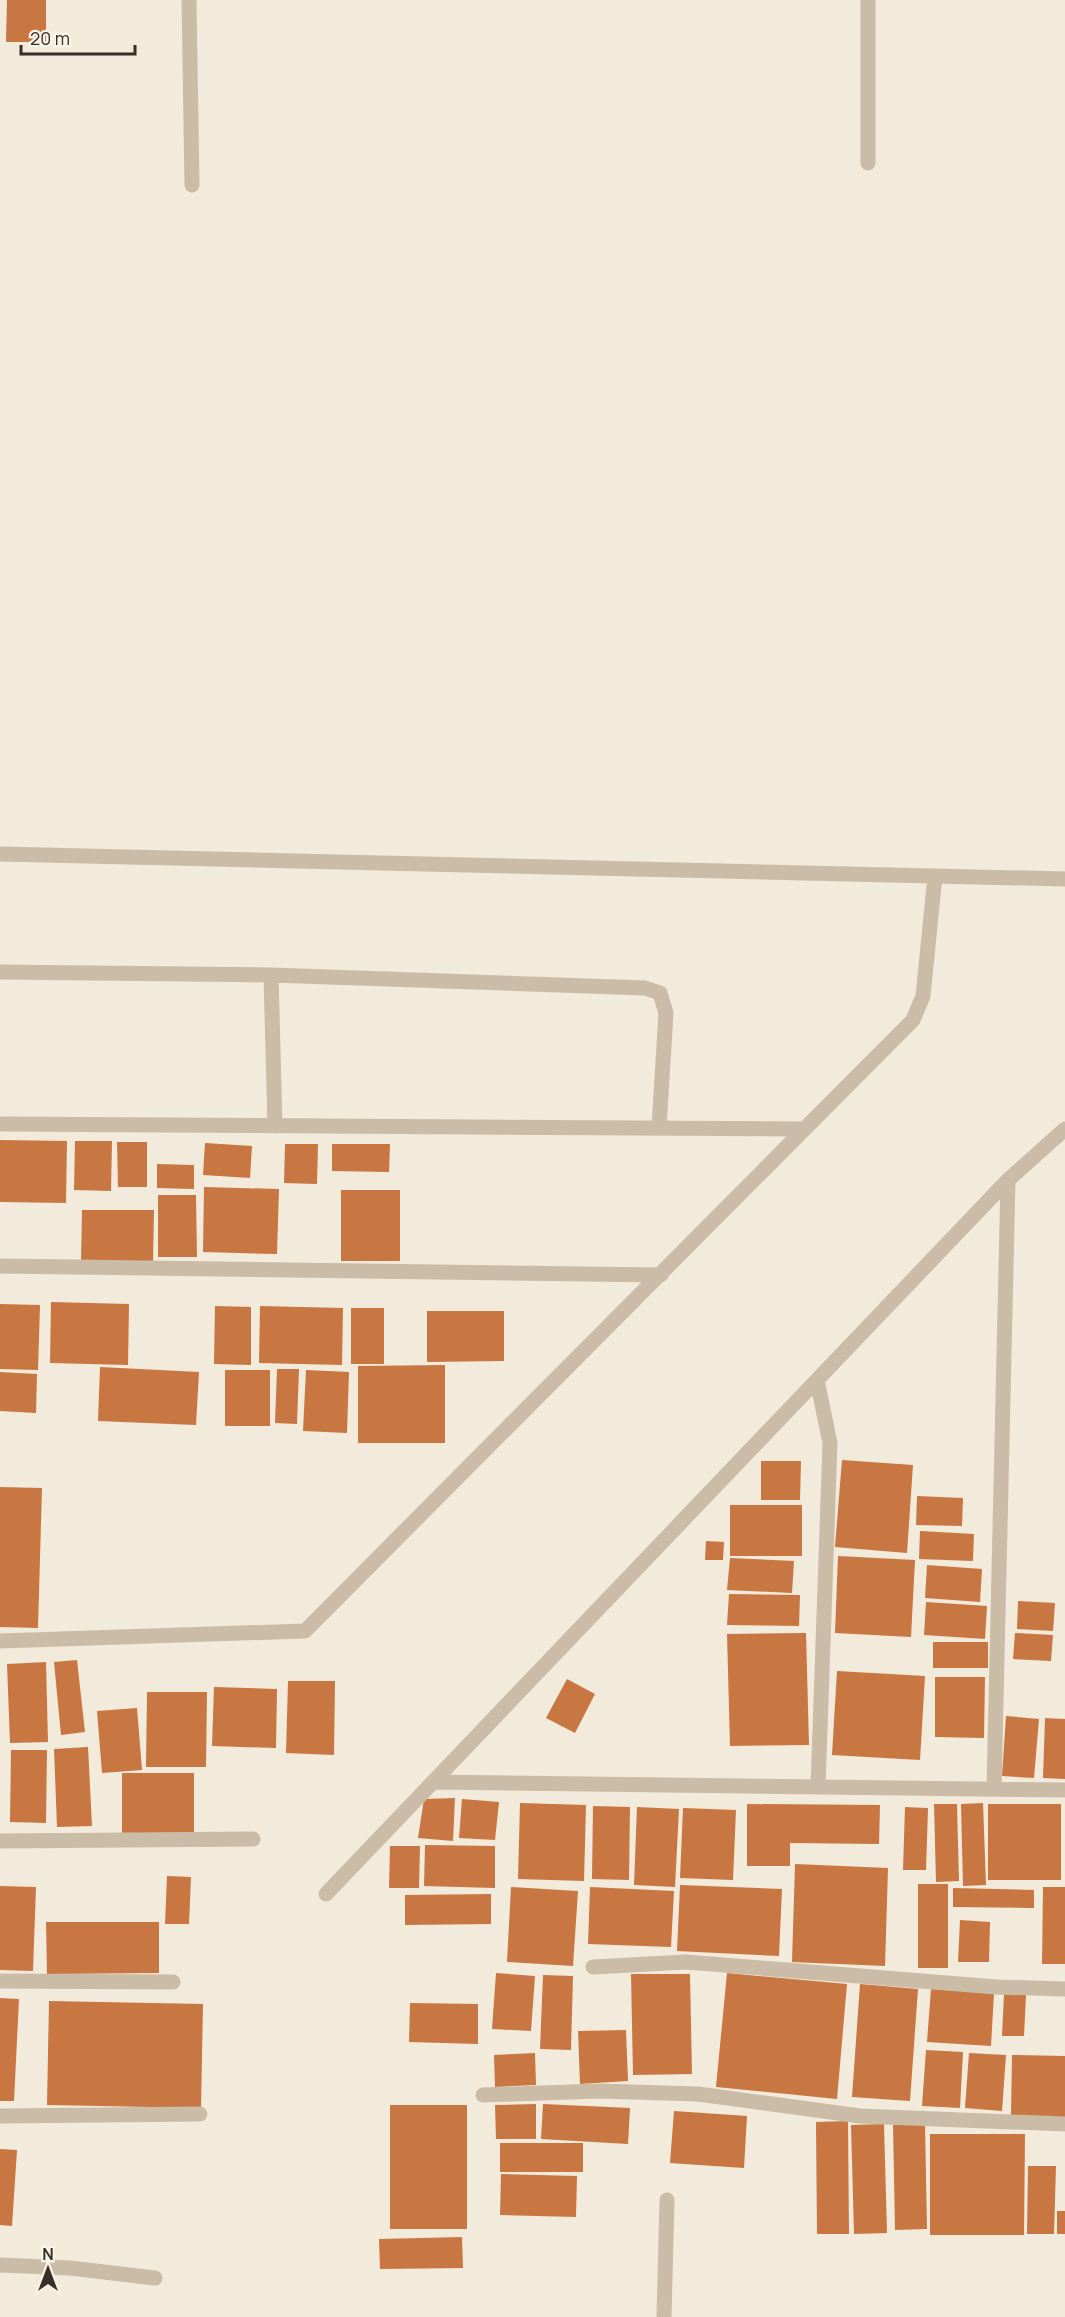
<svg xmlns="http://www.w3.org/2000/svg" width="1065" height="2317" viewBox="0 0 1065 2317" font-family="Manrope,sans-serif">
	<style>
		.building { fill: #c87642 }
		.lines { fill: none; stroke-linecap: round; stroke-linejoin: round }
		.minor { stroke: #cabca6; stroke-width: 15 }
	</style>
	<rect width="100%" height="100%" fill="#f2eada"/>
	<!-- building -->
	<path class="building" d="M7,0h39v42h-40z
		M0,1140l67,1 -1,62 -66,-1z
		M75,1141h37l-1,50 -37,-1z
		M117,1142h30v45h-29z
		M205,1143l47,3 -2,32 -47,-3z
		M285,1144h33l-1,40 -33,-1z
		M332,1144h58l-1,28 -57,-1z
		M157,1164l37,1v24l-37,-1z
		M204,1187l75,2 -2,65 -74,-2z
		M341,1190h59v71h-59z
		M158,1195h38l1,62h-39z
		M82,1210h72l-1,53 -72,-1z
		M51,1302l78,2 -1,61 -78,-2z
		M0,1304l40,1 -2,65 -38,-1z
		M215,1306l36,1v58l-37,-1z
		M260,1306l83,2 -1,57 -83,-2z
		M351,1308h33v56h-33z
		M427,1311h77v50l-77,1z
		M445,1365v78h-87v-77z
		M100,1367l99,5 -3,53 -98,-4z
		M277,1369h22l-2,55 -22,-1z
		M225,1370h45v56h-45z
		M306,1370l43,2 -2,61 -44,-2z
		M0,1372l37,2 -1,39 -36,-2z
		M842,1460l71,5 -6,88 -72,-6z
		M761,1461h40l-1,39h-39z
		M0,1487l42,1 -4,140 -38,-1z
		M917,1496l46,2 -1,28 -46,-1z
		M730,1505h72v51h-72z
		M920,1531l54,3 -1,27 -54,-2z
		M706,1541l18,1 -1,18h-18z
		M838,1556l77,4 -4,77 -76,-4z
		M730,1558l64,3 -2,32 -65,-3z
		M927,1565l55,4 -2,33 -55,-4z
		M729,1594l71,1 -1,31 -72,-1z
		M1018,1601l37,2 -2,28 -36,-2z
		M926,1602l61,4 -2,33 -61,-4z
		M806,1633l3,112 -79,1 -3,-112z
		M1015,1633l38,2 -2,26 -38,-2z
		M933,1642h55v26h-55z
		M77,1660l8,72 -24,3 -7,-73z
		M46,1662l2,80 -38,1 -3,-79z
		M837,1671l88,5 -5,84 -88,-5z
		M935,1677h50l-1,61 -49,-1z
		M567,1679l28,15 -20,39 -29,-15z
		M288,1681h47l-1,74 -48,-2z
		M214,1687l63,2 -1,59 -64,-2z
		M147,1692h60l-1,75h-60z
		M137,1708l5,62 -40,3 -5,-62z
		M1006,1716l33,3 -5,59 -32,-2z
		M1045,1718l20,1v60l-22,-1z
		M88,1747l4,79 -35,1 -3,-78z
		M11,1750h36l-1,73 -36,-1z
		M122,1773h72v63l-72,-1z
		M455,1798l-2,43 -35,-3 6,-39z
		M462,1799l37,3 -4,38 -36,-2z
		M520,1803l66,2 -2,76 -66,-2z
		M983,1803l3,82 -23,1 -2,-82z
		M747,1804l133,1 -1,39 -89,-1v23h-43z
		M934,1804h23l2,77 -23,1z
		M988,1804h73v76h-73z
		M593,1806l37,1 -1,73 -37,-1z
		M637,1807l42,2 -4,78 -41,-2z
		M905,1807l23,1 -2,62h-23z
		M683,1808l53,2 -3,70 -53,-2z
		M425,1845l70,1v42l-71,-2z
		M390,1846h30l-1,42h-30z
		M795,1864l93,4 -3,98 -93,-4z
		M167,1876l24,1 -2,47h-24z
		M918,1884h30v84h-30z
		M680,1885l102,4 -3,67 -102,-5z
		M0,1886l36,1 -3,84 -33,-1z
		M511,1887l67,4 -5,75 -66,-4z
		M590,1887l84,4 -3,56 -83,-3z
		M1043,1887h22v77h-23z
		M953,1888l81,2v18l-81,-1z
		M491,1894v30l-86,1v-30z
		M960,1920l30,2 -1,40h-31z
		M46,1922h113v51l-112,1z
		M496,1973l39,3 -4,55 -39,-2z
		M727,1973l120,11 -10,115 -121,-12z
		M631,1974h59l2,100 -59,1z
		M543,1975l30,1 -2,74 -31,-1z
		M860,1984l58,5 -8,112 -58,-4z
		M931,1989l63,4 -3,53 -64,-4z
		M1004,1994l22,1 -2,41h-22z
		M0,1998l19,1 -5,102h-14z
		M49,2001l154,3 -2,104 -154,-3z
		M410,2003l68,1v40l-69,-2z
		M626,2030l2,51 -48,3 -2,-53z
		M926,2050l37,2 -3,56 -38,-2z
		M535,2053l1,32 -41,2 -1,-32z
		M969,2053l37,2 -4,56 -37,-3z
		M1012,2055l53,1v62l-54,-2z
		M536,2104v35h-40l-1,-34z
		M543,2104l87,4 -2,36 -87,-5z
		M390,2105h77v124h-77z
		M674,2111l73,5 -3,52 -74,-5z
		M848,2121l1,113h-32l-1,-112z
		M884,2124l3,109 -33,1 -3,-109z
		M925,2124l2,105 -32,1 -2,-105z
		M930,2134h95l-1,101h-94z
		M500,2143h83v29h-83z
		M0,2149l17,1 -5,76 -12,-1z
		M1028,2166h28l-2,68h-27z
		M501,2174l76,2 -1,41 -76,-2z
		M1057,2211h8v23h-8z
		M462,2237l1,31 -83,1 -1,-30z"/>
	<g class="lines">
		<!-- minor -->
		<path class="minor" d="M189,0l3,185
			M868,0v163
			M0,854l1065,25
			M0,972l271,3 374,13 15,5 6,20 -7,115
			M271,975l4,151
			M0,1124l802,5
			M0,1266l661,9
			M817,1380l13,63 -12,344
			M0,1641l305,-10 608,-611 10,-24 12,-120
			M433,1782l632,8
			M994,1789l14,-609
			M0,1841l253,-2
			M326,1894l682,-714 57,-51
			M593,1967l93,-5 310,25 69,2
			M0,1981l173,1
			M483,2095l115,-4 100,3 162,22 205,8
			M0,2116l200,-2
			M0,2265l70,3 85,10
			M664,2317l3,-117"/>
	</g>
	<!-- north arrow -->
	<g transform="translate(48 2269)" stroke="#faf4e7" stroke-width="4.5" paint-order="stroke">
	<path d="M0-4.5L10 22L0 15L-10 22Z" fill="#362e27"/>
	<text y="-9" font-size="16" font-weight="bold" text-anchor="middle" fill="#362e27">N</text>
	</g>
	<!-- scale -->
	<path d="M21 45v9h114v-9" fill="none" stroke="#362e27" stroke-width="3"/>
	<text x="30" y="45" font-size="18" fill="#362e27" stroke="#faf4e7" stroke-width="4.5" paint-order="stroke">20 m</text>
</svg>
